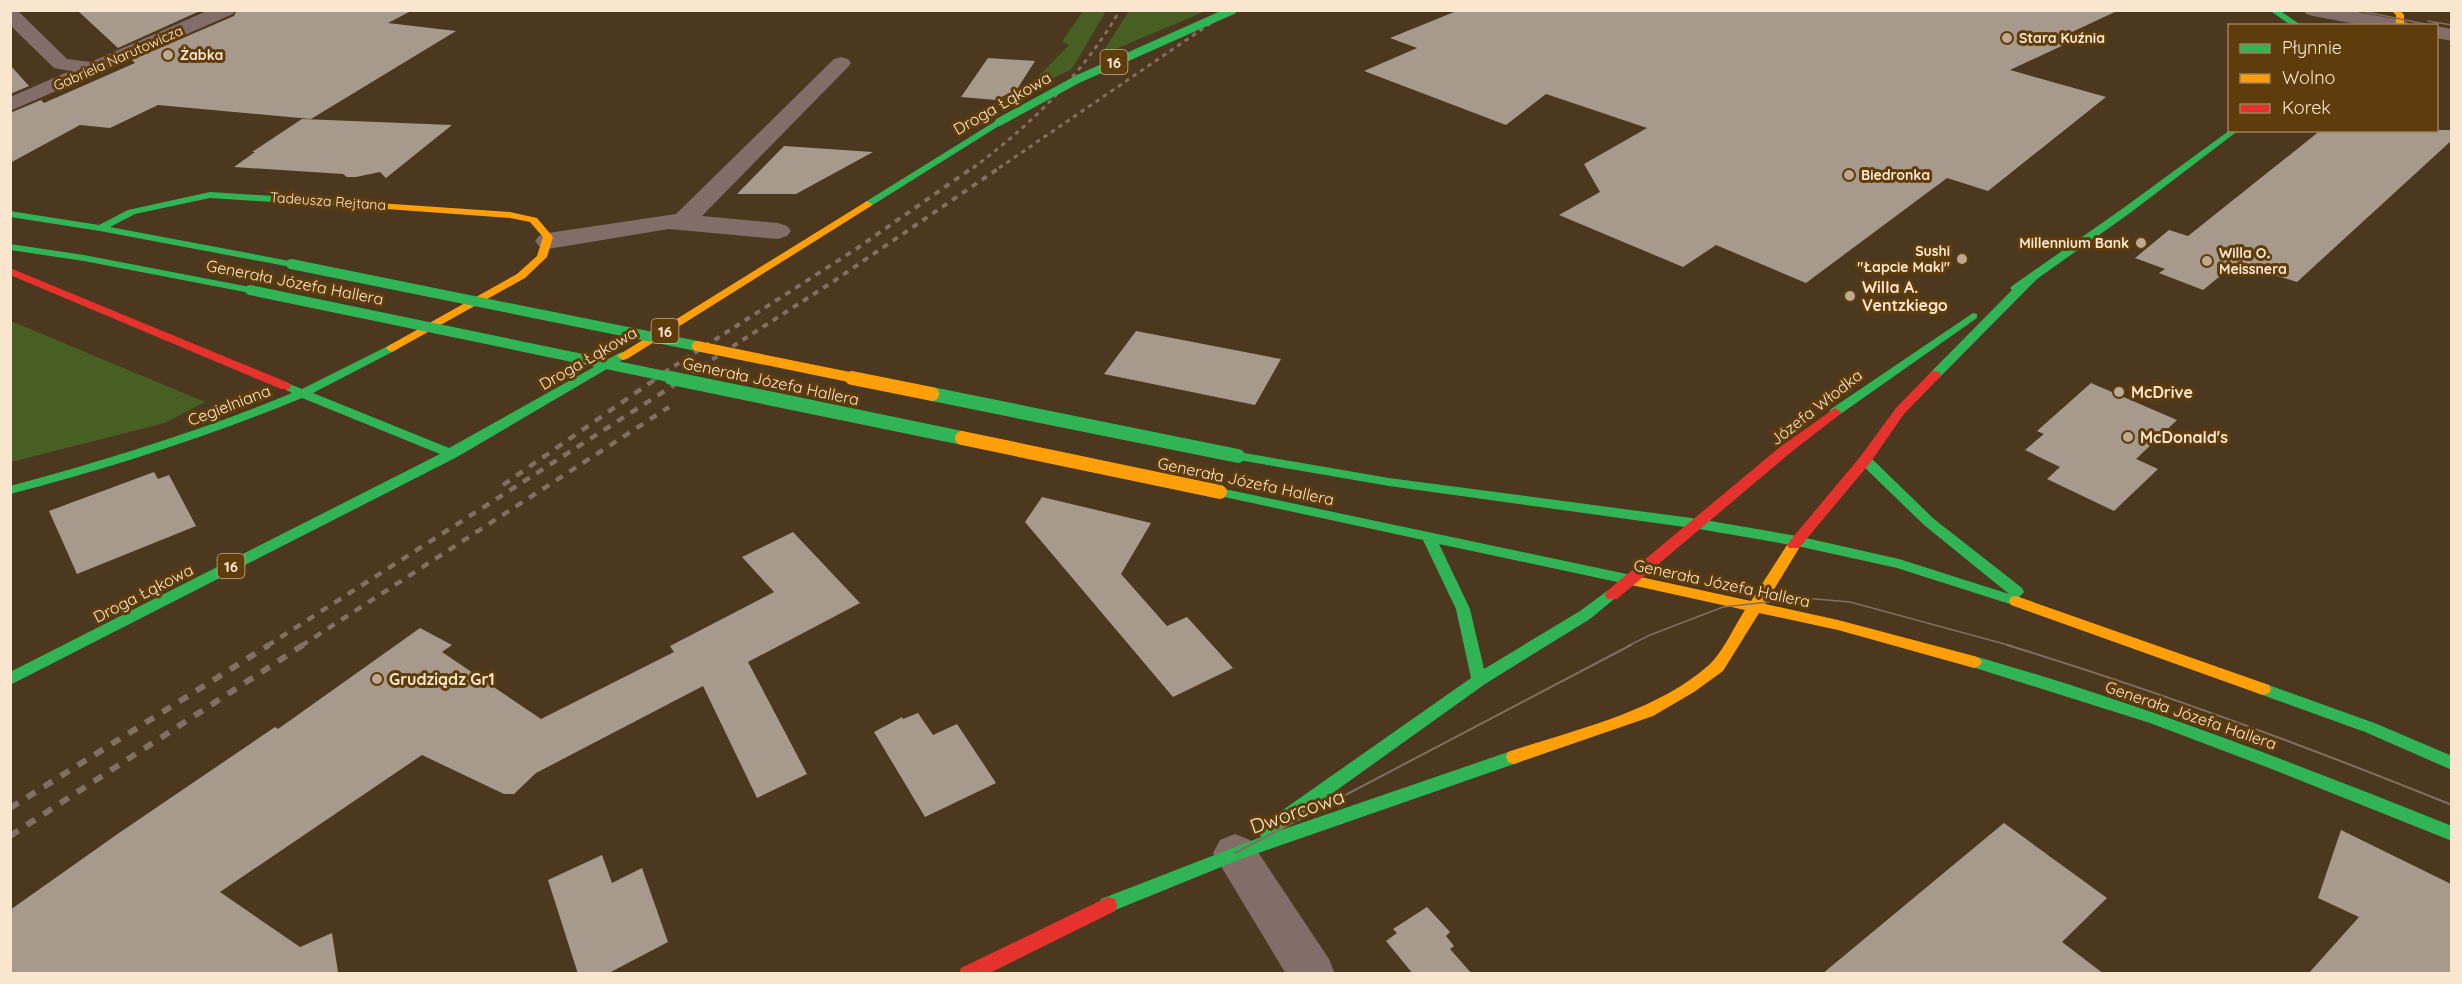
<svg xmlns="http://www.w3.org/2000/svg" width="2462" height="984" viewBox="0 0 2462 984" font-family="Quicksand,sans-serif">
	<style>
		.green { fill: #485f24 }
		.building { fill: #a79a8d }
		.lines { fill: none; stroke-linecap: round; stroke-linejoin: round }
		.street { fill: #826d69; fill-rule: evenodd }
		.fast { fill: #30b455; fill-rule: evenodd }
		.slow { fill: #ff9f0a; fill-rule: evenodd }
		.jam { fill: #e5322d; fill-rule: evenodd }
		.tram-far1 { stroke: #816f62; stroke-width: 1.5 }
		.tram { stroke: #816f62; stroke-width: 2 }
		.rail-far3 { stroke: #816f62; stroke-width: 3; stroke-dasharray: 4.5 4.5; stroke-linecap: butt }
		.rail-far2 { stroke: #816f62; stroke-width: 4; stroke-dasharray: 6 6; stroke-linecap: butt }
		.rail-far1 { stroke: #816f62; stroke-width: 4.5; stroke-dasharray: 8 8; stroke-linecap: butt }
		.rail { stroke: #816f62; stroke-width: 6; stroke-dasharray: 10 10; stroke-linecap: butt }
		.fast-bridge-far2 { stroke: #30b455; stroke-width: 8 }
		.fast-bridge-far1 { stroke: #30b455; stroke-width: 10 }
		.fast-bridge { stroke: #30b455; stroke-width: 14 }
		.slow-bridge-far1 { stroke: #ff9f0a; stroke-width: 10 }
		.slow-bridge { stroke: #ff9f0a; stroke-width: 14 }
		.poi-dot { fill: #bda890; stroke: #5e3c0b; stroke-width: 2 }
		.labels { text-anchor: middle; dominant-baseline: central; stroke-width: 6; stroke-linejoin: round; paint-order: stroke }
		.far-poi-label { font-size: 14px; font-weight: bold; fill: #fae5ce; stroke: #5e3c0b; text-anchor: start }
		.far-street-label { font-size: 14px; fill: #fae5ce; stroke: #5e3c0b }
		.shield { fill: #5e3c0b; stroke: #cbb294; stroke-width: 1.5 }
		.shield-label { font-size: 15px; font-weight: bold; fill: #fae5ce }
		.street-label { font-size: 16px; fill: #fae5ce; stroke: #5e3c0b }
		.poi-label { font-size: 16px; font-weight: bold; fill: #fae5ce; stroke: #5e3c0b; text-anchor: start }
		.near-street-label { font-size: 20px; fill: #fae5ce; stroke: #5e3c0b }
	</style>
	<rect width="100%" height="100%" fill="#4b381e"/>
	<!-- green -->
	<path class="green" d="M1083,11h23l-34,58 -51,25 48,-49 -7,-3z
		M1129,11h77l-105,44z
		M11,321l194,81 -40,21 -154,39z"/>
	<!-- building -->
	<path class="building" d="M77,10h125l-84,38z
		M237,10h176l-25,13 68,8 -145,88 -153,-14 -48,23 -30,-3 -70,38v-50l31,-13 3,3 91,-40 -3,-3 102,-44z
		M1459,10h660l-49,23 11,4 -71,33 96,27 -118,94 -41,-13 -141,105 -90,-38 -33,22 -124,-52 41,-23 -16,-28 63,-36 -101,-34 -40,31 -142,-54 53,-23 -27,-10z
		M988,58l47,3 -21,33 -5,-1 -13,7 -35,-3z
		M10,65l19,21 -19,8z
		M302,119l150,6 -66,53 -6,-6 -24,5h-9l-4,-3 -109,-7 21,-15h-3z
		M2321,130h130v11l-154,141 -61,-19 -33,27 -44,-17 6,-4 -30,-11 34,-28 19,6z
		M784,146l89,6 -77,42h-59z
		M1136,331l145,28 -26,46 -151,-31z
		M2091,383l86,37 -41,39 22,10 -44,42 -67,-32 13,-12 -35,-17 19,-16 -7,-3z
		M154,472l4,7 11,-4 27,51 -119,48 -28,-63z
		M1042,497l109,26 -30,51 46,52 20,-9 46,51 -60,29 -148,-175z
		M793,532l67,71 -112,59 59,112 -50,24 -54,-112 -167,87 -22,21h-10l-82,-39 -202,137 80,55 32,-14 6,39 2,2h-330v-64l109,-77 156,-106 3,2 142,-101 32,17 -10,7 99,67 133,-67 -4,-6 104,-54 -32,-35z
		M918,713l15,22 24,-11 39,59 -71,34 -51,-85 28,-15 1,2z
		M2004,823l103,75 -45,44 42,32h-282z
		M2341,830l110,54v90h-143l51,-57 -41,-19z
		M602,855l10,28 30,-15 26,74 -61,32h-29l-30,-94z
		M1427,907l23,25 -4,4 8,10 -4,3 22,25h-59l-27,-33 11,-8 -4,-4z"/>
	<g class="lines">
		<!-- street -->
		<path class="street" d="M10,10h7l50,49 24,3 118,-52h26l-2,4 -223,97v-14l60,-26 -16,-3 -44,-43z
			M2304,10h43l53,10 7,2 2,4h-43l-53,-10 -7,-2z
			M2436,26l16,3v12l-16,-3z
			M841,57l7,2 3,4 -3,4 -146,149 76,7 9,3 4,5 -4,5 -9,3 -109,-10 -121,20 -9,-3 -4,-5 4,-5 9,-3 128,-19 158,-155z
			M1235,834l15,6 79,119 6,15h-49l-73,-121 7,-13z"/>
		<!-- fast -->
		<path class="fast" d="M2269,10h10l23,16h-10z
			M999,119l5,3 -2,2 -131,82 -4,1 -5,-3z
			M2230,130h9l-109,83 -93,66 -98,99h-8l-2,-3 2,-3 81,-82 -2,-2 2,-2 110,-77z
			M210,192l139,9 5,3 -5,3 -139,-9 -75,16 -25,13 185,35v4l-4,1 -191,-36 -90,-14v-6l89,14 29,-15z
			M10,244l74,11 166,32 6,3 -6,3 -166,-32 -74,-11z
			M1973,313l4,1v4l-138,97h-8l-2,-3 2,-3z
			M392,344l4,2 2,2 -2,2 -83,43 136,55 170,-95 4,-1 6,4 -172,101 -447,228v-13l430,-218 -138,-56c-95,39 -192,70 -292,96v-8c96,-26 190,-55 282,-93l-13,-7 2,-3 4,-1 17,7z
			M1238,452l151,26 310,41 98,17 102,23 110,35 -85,-69 -64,-62 -2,-3 2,-3h10l64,62 88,69 2,4 -5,5 4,4 -2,4 -5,1 -119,-38 -100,-22 -98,-17 -310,-43 -156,-27 -2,-3z
			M1220,488l416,88 5,1 2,4 -2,4 -5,1 -197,-42 31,65 14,60 96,-58 27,-20h10l2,4 -29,24 -105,65 -204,146 233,-80 6,2 2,5 -2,5 -279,97 -133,54 -7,-2 -2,-6 2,-6 160,-62 -4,-6 3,-5 211,-148 -15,-69 -33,-69 -208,-45 -2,-3z
			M1974,656c163,46 320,107 478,170v15l-183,-73 -119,-45 -181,-57 -3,-4 3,-4z
			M2263,683l114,41 75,32v14l-87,-38 -108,-39 -2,-4 2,-4z"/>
		<!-- slow -->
		<path class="slow" d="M2391,10h9l4,5v11h-8v-11z
			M349,201l161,11 27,6 16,19 -6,20 -22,21 -133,74 -4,-2 -2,-2 2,-2 129,-72 20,-18 6,-19 -13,-15 -20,-4 -165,-12 -1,-2z
			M867,201l5,3 -1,2 -244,153 -4,1 -6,-4z
			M1794,540l7,5 -36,59 73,16 136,36 5,2 3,4 -3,4 -5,2 -136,-38 -79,-17 -36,58 -29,21 -41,24 -139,48 -6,-2 -2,-5 2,-5c68,-23 147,-39 202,-88 13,-12 25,-39 35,-54l-109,-24 -5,-1 -2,-4 2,-4 5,-1 115,25 38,-59z
			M2016,596l253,89 2,4 -2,4 -6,2 -6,-2 -246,-88 -2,-4 2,-4z"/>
		<!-- jam -->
		<path class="jam" d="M10,268l279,115 2,3 -2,3h-8l-271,-114z
			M1935,371l4,1 2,3 -2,3 -35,36 -34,49 -71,85h-10l-2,-3 2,-3 71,-85 36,-49 35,-36z
			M1835,408l6,4 -2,3 -49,38 -173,146h-10l-2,-4 2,-4 173,-144z
			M1108,897l7,2 2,6 -2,6 -127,63h-29l2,-6z"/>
		<!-- tram-far1 -->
		<path class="tram-far1" d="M2356,10l79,16
			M2428,21l24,4
			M1628,646l22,-11 73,-28 81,-9 46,4 162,44"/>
		<!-- tram -->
		<path class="tram" d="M2007,645c151,46 299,101 445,160
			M1235,853l396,-208"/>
		<!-- rail-far3 -->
		<path class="rail-far3" d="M973,168c59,-44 110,-94 147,-158
			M999,168l231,-158"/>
		<!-- rail-far2 -->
		<path class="rail-far2" d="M654,379l202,-130 119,-83
			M682,379l152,-98 168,-115"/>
		<!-- rail-far1 -->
		<path class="rail-far1" d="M503,485l154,-107
			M267,646l418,-268
			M301,646l368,-239"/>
		<!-- rail -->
		<path class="rail" d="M10,808l259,-163
			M10,836l293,-191"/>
		<!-- fast-bridge-far2 -->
		<path class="fast-bridge-far2" d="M999,122l79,-43 155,-69"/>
		<!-- fast-bridge-far1 -->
		<path class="fast-bridge-far1" d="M291,264l406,82
			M250,290l429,89"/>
		<!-- fast-bridge -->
		<path class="fast-bridge" d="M671,378l291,60
			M932,394l306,62"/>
		<!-- slow-bridge-far1 -->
		<path class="slow-bridge-far1" d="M697,346l162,33"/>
		<!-- slow-bridge -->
		<path class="slow-bridge" d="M852,378l80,16
			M962,438l258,54"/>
	</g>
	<!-- markers -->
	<g class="poi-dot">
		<circle cx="2007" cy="38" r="6"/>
		<circle cx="168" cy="55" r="6"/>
		<circle cx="1849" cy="175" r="6"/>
		<circle cx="2141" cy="243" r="6"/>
		<circle cx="1962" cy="259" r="6"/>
		<circle cx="2207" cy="261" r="6"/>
		<circle cx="1850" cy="296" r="6"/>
		<circle cx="2119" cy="392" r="6"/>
		<circle cx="2128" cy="437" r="6"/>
		<circle cx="377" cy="679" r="6"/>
	</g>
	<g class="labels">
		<!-- far-poi labels -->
		<g class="far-poi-label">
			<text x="2019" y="38">Stara Kuźnia</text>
			<text x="180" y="55">Żabka</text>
			<text x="1861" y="175">Biedronka</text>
			<text x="2129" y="243" text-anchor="end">Millennium Bank</text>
			<text x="1950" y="251" text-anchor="end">Sushi<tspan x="1950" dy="16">"Łapcie Maki"</tspan></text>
			<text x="2219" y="253">Willa O.<tspan x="2219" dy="16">Meissnera</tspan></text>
		</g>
		<!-- far-street labels -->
		<g class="far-street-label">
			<text transform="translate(118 58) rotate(-24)">Gabriela Narutowicza</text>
			<text transform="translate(328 201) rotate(4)">Tadeusza Rejtana</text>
		</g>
		<!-- shield labels -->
		<g class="shield">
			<rect x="1100.5" y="50" width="27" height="24" rx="4.5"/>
			<rect x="651.5" y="319" width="27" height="24" rx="4.5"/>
			<rect x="217.5" y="554" width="27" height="24" rx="4.5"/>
		</g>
		<g class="shield-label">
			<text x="1114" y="62">16</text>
			<text x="665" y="331">16</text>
			<text x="231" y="566">16</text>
		</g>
		<!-- street labels -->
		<g class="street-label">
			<text transform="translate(1002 103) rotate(-30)">Droga Łąkowa</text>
			<text transform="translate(295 282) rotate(11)">Generała Józefa Hallera</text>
			<text transform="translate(588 358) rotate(-30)">Droga Łąkowa</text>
			<text transform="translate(771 381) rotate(12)">Generała Józefa Hallera</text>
			<text transform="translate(229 405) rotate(-21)">Cegielniana</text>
			<text transform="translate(1816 407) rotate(-38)">Józefa Włodka</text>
			<text transform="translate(1246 481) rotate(12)">Generała Józefa Hallera</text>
			<text transform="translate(1722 583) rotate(12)">Generała Józefa Hallera</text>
			<text transform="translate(143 593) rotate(-27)">Droga Łąkowa</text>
			<text transform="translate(2191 715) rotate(19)">Generała Józefa Hallera</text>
		</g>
		<!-- poi labels -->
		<g class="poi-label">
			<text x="1862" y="287">Willa A.<tspan x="1862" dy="18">Ventzkiego</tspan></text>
			<text x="2131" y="392">McDrive</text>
			<text x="2140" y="437">McDonald's</text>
			<text x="389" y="679">Grudziądz Gr1</text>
		</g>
		<!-- near-street labels -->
		<g class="near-street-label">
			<text transform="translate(1297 811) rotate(-19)">Dworcowa</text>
		</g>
	</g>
	<!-- border -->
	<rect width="2462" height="984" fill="none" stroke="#fae5ce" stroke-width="24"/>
	<!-- legend -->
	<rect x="2228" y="24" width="210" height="108" fill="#5e3c0b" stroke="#9c8059" stroke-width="1.5"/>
	<rect x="2240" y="44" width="30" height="9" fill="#30b455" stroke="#9c8059" stroke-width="1.5"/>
	<text x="2282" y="54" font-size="18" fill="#fae5ce">Płynnie</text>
	<rect x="2240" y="74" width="30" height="9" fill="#ff9f0a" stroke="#9c8059" stroke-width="1.5"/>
	<text x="2282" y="84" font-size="18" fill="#fae5ce">Wolno</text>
	<rect x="2240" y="104" width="30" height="9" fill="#e5322d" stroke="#9c8059" stroke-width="1.5"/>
	<text x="2282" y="114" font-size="18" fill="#fae5ce">Korek</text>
</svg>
